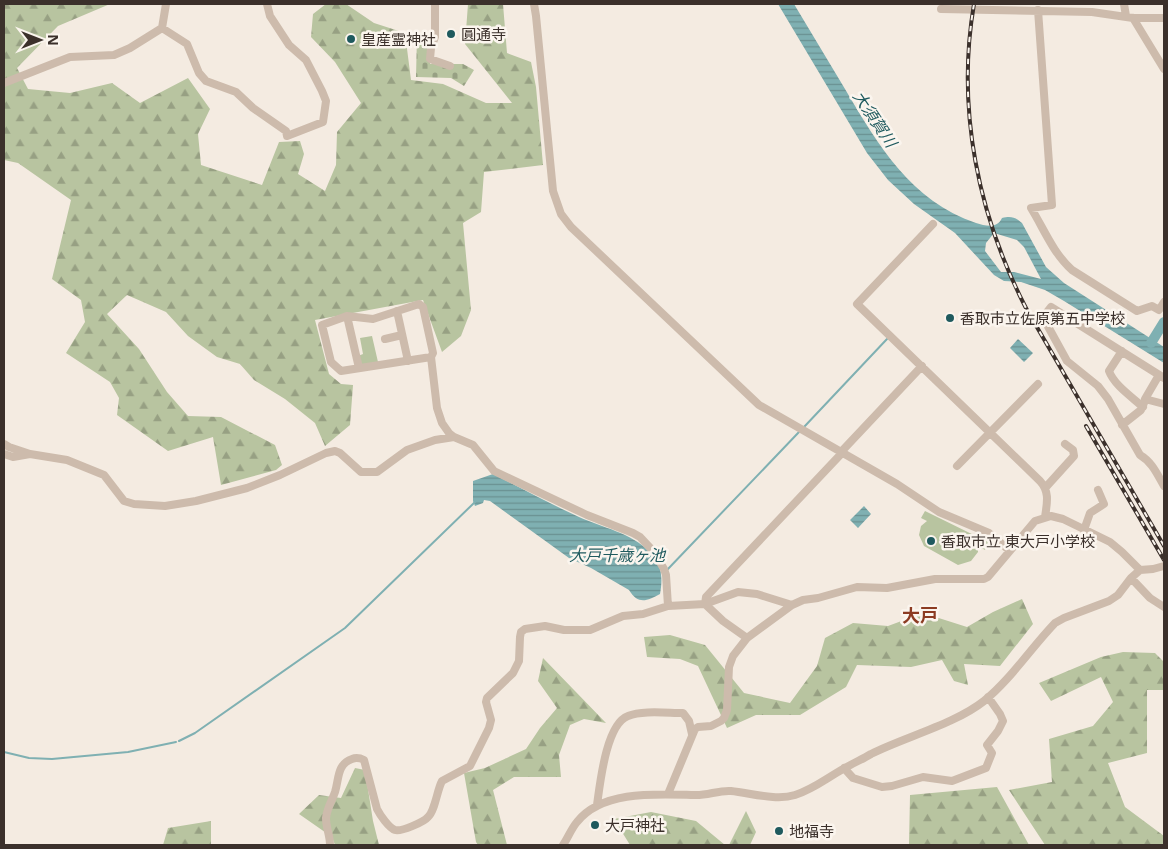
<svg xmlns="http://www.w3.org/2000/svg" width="1168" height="849" viewBox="0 0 1168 849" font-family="'Noto Sans','Noto Sans JP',sans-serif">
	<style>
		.forest { fill: url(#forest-firs) }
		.cemetery { fill: url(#cemetery-stones) }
		.green { fill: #b8c4a0 }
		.water { fill: url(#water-rules); fill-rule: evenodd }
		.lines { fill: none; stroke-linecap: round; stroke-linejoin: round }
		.stream { stroke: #7fb0b2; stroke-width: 2 }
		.river { stroke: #7fb0b2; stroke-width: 10 }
		.minor { stroke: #cdbbac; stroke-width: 8 }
		.rail-casing { stroke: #3b302b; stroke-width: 4 }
		.rail { stroke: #fbf5ee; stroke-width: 2; stroke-dasharray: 5.5; stroke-linecap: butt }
		.poi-dot { fill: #1f5a5e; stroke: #fbf5ee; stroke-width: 2 }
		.labels { text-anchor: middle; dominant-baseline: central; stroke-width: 5; stroke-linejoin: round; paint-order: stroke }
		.poi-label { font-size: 15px; fill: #3b302b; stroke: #fbf5ee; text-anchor: start }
		.water-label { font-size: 16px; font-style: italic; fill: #1f5a5e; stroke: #fbf5ee }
		.quarter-label { font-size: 18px; font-weight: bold; fill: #8c3b22; stroke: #fbf5ee }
	</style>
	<defs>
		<pattern id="forest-firs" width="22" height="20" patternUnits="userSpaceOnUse" patternTransform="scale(1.25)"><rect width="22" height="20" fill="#b8c4a0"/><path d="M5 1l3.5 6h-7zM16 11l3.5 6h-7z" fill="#97a083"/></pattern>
		<pattern id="cemetery-stones" width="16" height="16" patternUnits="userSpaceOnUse" patternTransform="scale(1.25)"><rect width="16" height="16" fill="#b8c4a0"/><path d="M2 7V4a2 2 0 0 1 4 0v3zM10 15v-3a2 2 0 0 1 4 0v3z" fill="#97a083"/></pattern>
		<pattern id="water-rules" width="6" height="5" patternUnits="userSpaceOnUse" patternTransform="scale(1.25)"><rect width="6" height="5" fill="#7fb0b2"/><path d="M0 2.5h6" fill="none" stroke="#699091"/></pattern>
	</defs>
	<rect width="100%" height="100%" fill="#f4ebe1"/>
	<!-- forest -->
	<path class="forest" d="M4,4h106l-52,22 -41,42 11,21 42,4 42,-10 28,20 48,-25 22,31 -12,25 3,31 61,20 17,-43 21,-1 4,13 -6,20 27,17 11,-26 1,-33 24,-29 -26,-41 -24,-25 2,-23 13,-10h20l28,19 31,10 6,47 32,4 43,19h26l-47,-59 3,-40h35l4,49 24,9 5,25 7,78 -59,7 -3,40 -18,11 8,87 -10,26 -19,16 -19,-52 -108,20 14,54 12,10 12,1 -3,40 -25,21 -10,-23 -30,-24 -31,-19 -14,-16 -23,-7 -29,-21 -22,-24 -39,-17 -20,19 32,35 28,43 21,24 33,1 54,28 7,20 -6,5 -55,15 -8,-48 -45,14 -51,-36 2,-17 -9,-16 -44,-29 19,-31 -4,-22 -29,-21 19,-79 -53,-37 -14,-3z
		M1022,599l11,25 -33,42 -36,-2 4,21 -14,-4 -12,-21 -31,7 -54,-2 -11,22 -46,28h-44l-29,13 -29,-62 -18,-7 -33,-2 -3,-20 26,-2 35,10 39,48 46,10 27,-37 8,-28 28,-15 35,3 35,-13 44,14 26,-15z
		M1123,652l32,1 9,9v28h-17v63l-39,10 17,44 39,29v9h-119l-36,-55 43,-8 -3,-43 44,-13 20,-24 -12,-25 -50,24 -12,-18 62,-26z
		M543,658l63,65 -22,-4 -14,6 -11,30 2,22h-47l-21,13 14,55h-29l-2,-3 -12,-69 21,-5 41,-19 14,-21 17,-20 -19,-27z
		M355,768l10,2 8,51 6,24h-44l-3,-8 -33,-23 20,-19 22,3z
		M997,787l32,58h-120l1,-50z
		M746,811l10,21 -6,13h-21z
		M651,812l45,9 29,24h-95l-16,-26z
		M211,821v24h-48l5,-17z"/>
	<!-- cemetery -->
	<path class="cemetery" d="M417,35h14l-1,29h33l11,6 -10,16 -13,-8 -35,-1z"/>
	<!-- green -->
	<path class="green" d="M372,336l6,26 -17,4 -3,-10 5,-2 -3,-16z
		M925,511l63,31 -3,8 -7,-4v6l-7,9 -13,4 -34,-19 -5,-11 2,-9 6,-5 -6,-3z"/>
	<!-- water -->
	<path class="water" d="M778,4h16c17,28 34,57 51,85 33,56 66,112 131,134 10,3 21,6 26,-5 9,-2 13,-1 20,5l24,44 18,16 100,64v16l-100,-62 -19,-11 -24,-8 -17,-1 -10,-6 -39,-42 -41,-29 -26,-24 -21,-27zM994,233l23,7 7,7 17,32 -27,-7h-13l-16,-21 1,-8z
		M1018,339l15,14 -9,9 -14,-14z
		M493,474c29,14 57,30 86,43 24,11 51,15 71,35 12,12 13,26 10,42 -13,7 -22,11 -31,-4l-38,-22 -22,-10 -79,-57 -6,-1 -1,3 -8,3 -2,-5v-20z
		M864,506l7,8 -13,14 -8,-8z"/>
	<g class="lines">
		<!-- stream -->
		<path class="stream" d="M804,427l83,-88
			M667,570l132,-138
			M179,741l16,-8 150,-105 130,-126
			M4,752l25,6 23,1 76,-7 48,-10"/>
		<!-- river -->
		<path class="river" d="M1151,343l13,-21"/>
		<!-- minor -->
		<path class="minor" d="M435,4v33l-4,11 -1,11 20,7
			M534,4l2,12 17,175 8,23 10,13 188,178 138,79 42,28 50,21 21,18
			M1124,4l2,12
			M941,9l151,3 41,6h31
			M1038,10l14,195 -21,3c13,21 22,45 41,62l65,41 15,-5 7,4 5,-8
			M1133,18l31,51
			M162,28l25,16 12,29 7,8 30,11 17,16 33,23 1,5 36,-14 3,-21 -4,-10 -16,-31 -17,-15 -19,-29 -3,-12
			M4,83l66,-26 44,-2 16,-7 32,-20 4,-24
			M933,224l-76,80 183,177c10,11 7,22 5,36
			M397,311l11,50
			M347,316l12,52
			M385,339l17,-4
			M1122,351l-13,20c5,14 23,26 34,36
			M431,357l2,-4 -10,-46 -4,-3 -46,15 -26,-3 -25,9 9,37 10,9 90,-14 6,51 5,15 7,10 5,4 19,8 21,26 93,44 46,18 7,4 14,15 10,17 2,6 2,31
			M1159,375l-14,24 19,5
			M1164,378l-113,-71 -7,9 1,5 22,40 31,25 10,13 32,56c12,7 17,19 24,31
			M1122,425l19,-15 3,-7
			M4,444l5,3 21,7 37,6 37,15 20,26 10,3 31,2 31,-5 51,-13 33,-13 46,-22 9,-2 5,2 21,19h16l30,-22 28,-10 19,-3
			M841,452l81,-86
			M4,454l9,3 17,-3
			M957,466l81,-82
			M1046,487l28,-31 -1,-6 -8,-6
			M1084,530l6,-17 14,-9 -6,-14
			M1131,578l19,20 14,9
			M705,604l1,-7 136,-144
			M705,604l18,17 24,17
			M844,768l9,10 29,9 10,-1 31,-9 29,4 34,-13 6,-15 -5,-8 11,-14 5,-10 -3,-7 -12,-17
			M668,794l27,-65 3,-2 13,-1 10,-5 3,-3 3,-8 2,-43 4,-11 14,-18 45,-33 11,-5 15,-2 39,-11 30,1 48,-9h49l4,-2 47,-56 16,-5 12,3 47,23 12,10 18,18 13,-1 11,-3
			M597,805c3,-21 9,-81 31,-89 14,-6 39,-3 55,-3l6,8 3,13
			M330,845c0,-10 -4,-17 -4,-27 1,-10 6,-17 9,-26 4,-13 2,-28 17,-33 5,-2 8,-1 12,1l13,49c3,6 12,19 18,21 6,2 29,-8 33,-13 7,-6 9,-27 14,-36l28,-15 19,-38 2,-8 -5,-18 1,-4 26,-25 6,-12 1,-24 1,-5 4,-3 20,-3 19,4h26l33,-14 20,-2 25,-8 37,-2 33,-12 19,2 35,11
			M563,845c5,-7 8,-16 14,-23 25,-32 80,-28 117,-27 12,1 25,-5 37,-4 20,2 45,10 64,4 19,-6 33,-18 50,-27 8,-5 18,-9 26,-14 34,-17 84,-30 113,-53 27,-22 47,-53 71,-78l9,-5 45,-17 9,-6 13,-17 9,-8"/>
		<!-- rail casing -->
		<g class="rail-casing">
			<path id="rail" d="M974,4c-18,105 4,212 53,306l137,236
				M1086,426l78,134"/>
		</g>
		<!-- rail -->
		<use href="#rail" class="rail"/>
	</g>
	<!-- markers -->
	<g class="poi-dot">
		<circle cx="451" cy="34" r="5"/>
		<circle cx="351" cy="39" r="5"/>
		<circle cx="950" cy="318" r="5"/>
		<circle cx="931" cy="541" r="5"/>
		<circle cx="595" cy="825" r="5"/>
		<circle cx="779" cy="831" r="5"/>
	</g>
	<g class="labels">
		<!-- poi labels -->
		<g class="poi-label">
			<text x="461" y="34">圓通寺</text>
			<text x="361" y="39">皇産霊神社</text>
			<text x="960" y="318">香取市立佐原第五中学校</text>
			<text x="941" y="541">香取市立 東大戸小学校</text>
			<text x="605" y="825">大戸神社</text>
			<text x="789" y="831">地福寺</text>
		</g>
		<!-- water labels -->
		<g class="water-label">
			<text transform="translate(875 119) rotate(56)">大須賀川</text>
			<text x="617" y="555">大戸千歳ヶ池</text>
		</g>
		<!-- quarter labels -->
		<g class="quarter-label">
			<text x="920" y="615">大戸</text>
		</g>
	</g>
	<!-- border -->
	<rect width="1168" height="849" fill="none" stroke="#3b302b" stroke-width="10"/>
	<!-- north arrow -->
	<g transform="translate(40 40) rotate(90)" stroke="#fbf5ee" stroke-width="4" paint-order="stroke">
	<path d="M0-4L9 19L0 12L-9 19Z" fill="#3b302b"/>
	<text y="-8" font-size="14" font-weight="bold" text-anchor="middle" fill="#3b302b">N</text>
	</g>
</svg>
